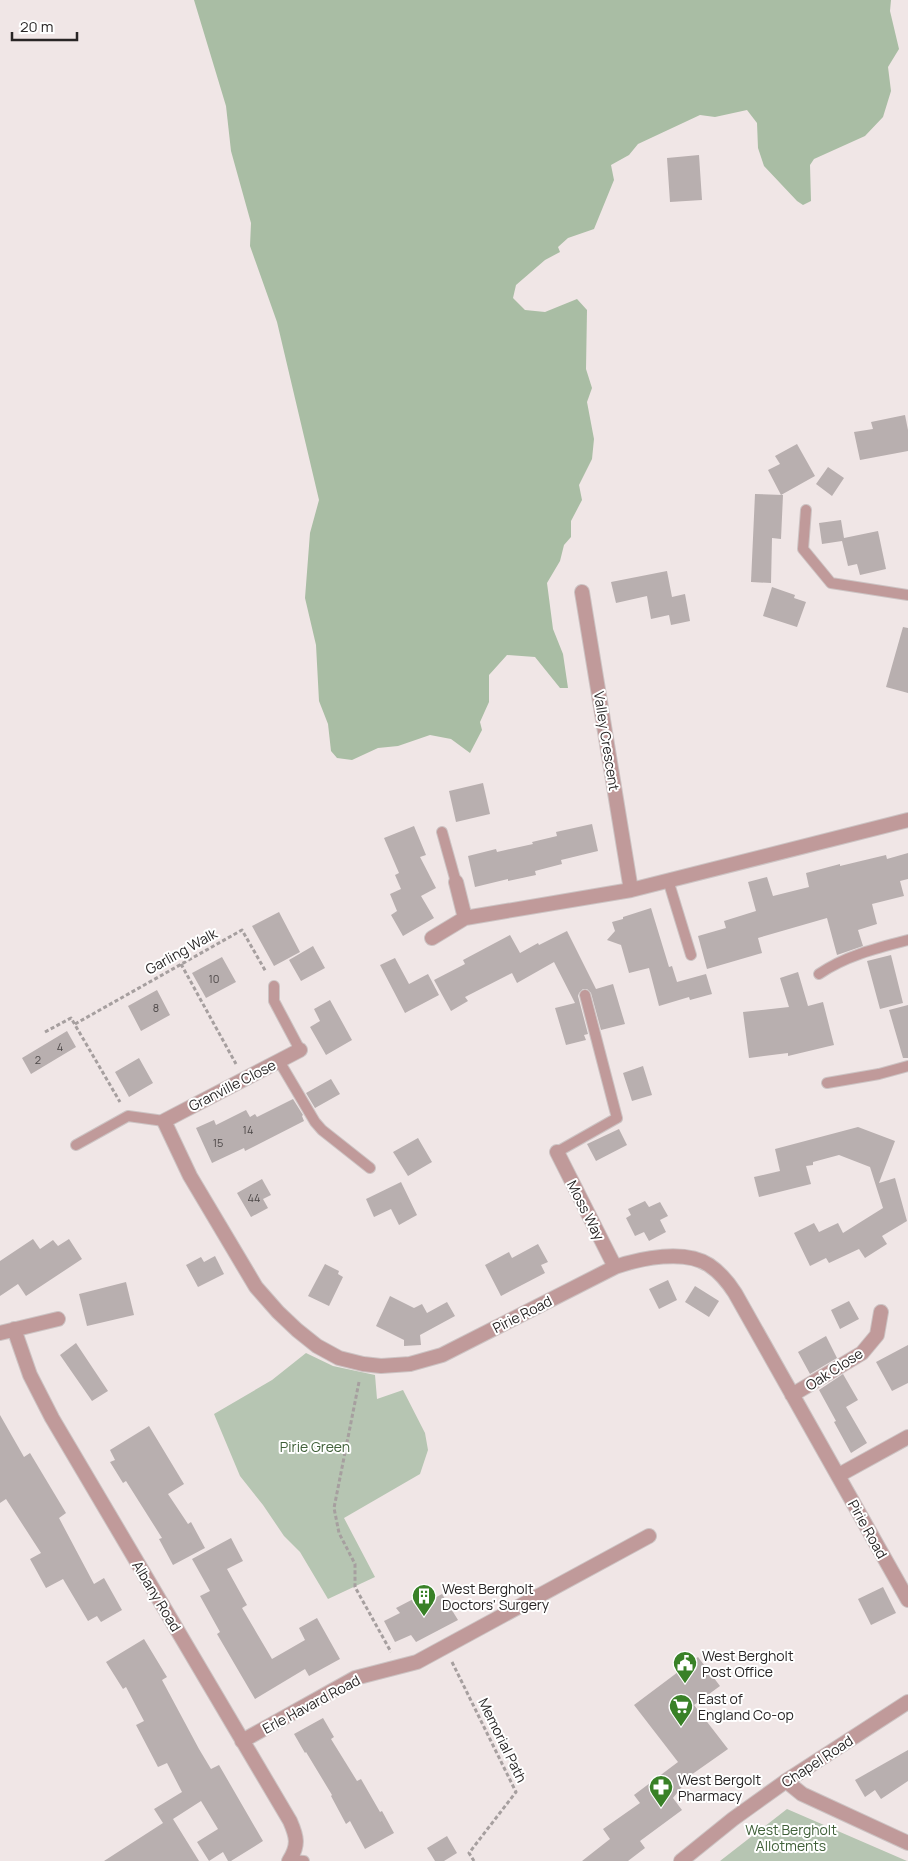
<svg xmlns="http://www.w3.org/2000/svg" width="908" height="1861" viewBox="0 0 908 1861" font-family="Manrope,sans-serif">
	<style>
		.green { fill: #b6c5b2 }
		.forest { fill: #a9bda4 }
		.building { fill: #b8afaf }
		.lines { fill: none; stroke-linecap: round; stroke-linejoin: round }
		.service-casing { stroke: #ccc3c3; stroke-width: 12 }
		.minor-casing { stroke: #ccc3c3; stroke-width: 16 }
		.tertiary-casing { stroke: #ccc3c3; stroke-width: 16 }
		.path { stroke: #a69f9f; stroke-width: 3; stroke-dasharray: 4 2.5; stroke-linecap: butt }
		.service { stroke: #c09a9a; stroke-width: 10 }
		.minor { stroke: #c09a9a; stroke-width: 14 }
		.tertiary { stroke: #c09a9a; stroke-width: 14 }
		.labels { text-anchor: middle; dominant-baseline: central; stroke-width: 4; stroke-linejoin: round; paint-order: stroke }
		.number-label { font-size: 11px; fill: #4d4848 }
		.street-label { font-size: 14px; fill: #292626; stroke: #fff }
		.park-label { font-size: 14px; fill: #406039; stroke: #fff }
		.poi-label { font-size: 14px; fill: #292626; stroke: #fff; text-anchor: start }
	</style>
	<rect width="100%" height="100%" fill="#f0e6e6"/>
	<!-- green -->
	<path class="green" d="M306,1353l27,13 42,9 2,24 26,-9 22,43 3,17 -8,24 -76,44 31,59 -47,22 -28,-47 -16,-16 -21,-31 -23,-29 -26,-62 58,-34z
		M787,1809l120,52h-187z"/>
	<!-- forest -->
	<path class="forest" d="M194,0h697l-1,11 9,38 -11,18 3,24 -8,26 -18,19 -51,23 -4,6 1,36 -8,4 -6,-4 -33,-35 -6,-18 -1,-25 -10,-13 -32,7 -15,-2 -62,29 -9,11 -18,10 3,15 -20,49 -26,9 -10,9 2,5 -15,8 -29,25 -3,13 12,12 20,2 32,-13 10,11 -1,59 6,19 -5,14 7,37 -2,20 -13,26 3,15 -11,21v16l-7,8 -4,16 -13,22 6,46 10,25 5,34h-8l-25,-31 -28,-2 -18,20v27l-9,20 2,8 -12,23 -19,-14 -21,-4 -32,11 -20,2 -26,12 -15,-2 -6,-7 -3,-27 -9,-23 -3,-56 -11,-47 5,-65 9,-33 -42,-178 -27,-76 1,-23 -20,-72 -5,-45z"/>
	<!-- building -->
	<path class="building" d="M699,155l3,45 -32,2 -3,-44z
		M905,415l3,15v21l-48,9 -6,-28 19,-3 -2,-7z
		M797,444l18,32 -34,19 -13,-25 12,-6 -5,-8z
		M828,467l16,11 -12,18 -16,-12z
		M755,494l28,1 -2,44 -9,-1 -1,45 -20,-1z
		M841,520l3,18 34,-7 8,38 -26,6 -3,-11 -9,2 -6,-25 -20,3 -3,-21z
		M667,571l5,26 13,-3 5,27 -19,4 -2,-10 -18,4 -4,-23 -31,7 -5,-21z
		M772,587l23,8 -1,3 12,4 -9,25 -34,-11z
		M903,627l5,1v65l-22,-6z
		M483,783l7,31 -34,8 -7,-31z
		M592,824l6,27 -37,9 1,4 -27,7 1,4 -28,6v-2l-33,8 -7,-31 28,-7 1,3 36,-8 -1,-2 25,-6 -1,-4z
		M414,826l12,29 -6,2 16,31 -15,8 13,22 -31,18 -12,-21 6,-4 -7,-17 11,-5 -6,-14 4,-2 -15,-35z
		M908,853v26l-8,2 4,15 -32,8 5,20 -19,6 5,16 -26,9 -10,-37 -69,20 4,15 -55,16 -9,-33 28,-8 -2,-7 32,-10 -8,-29 19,-5 6,19 36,-9 -3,-14 34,-9v2l46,-11 1,4z
		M651,908l18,59 3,-1 5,16 29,-8 6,20 -22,6 -1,-3 -30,9 -10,-38 -20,5 -8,-28 -14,-5 8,-9 -3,-9 11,-3v-2z
		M279,912l21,40 -26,14 -22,-40z
		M567,931l29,58 17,-5 12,40 -24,6 -10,-37 -4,-4h-4l-4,4 -1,3 10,38 -4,1 2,5 -20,5 -11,-37 20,-5 -21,-41 -37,21 -5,-10 -47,24 3,4 -17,10 -17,-31 31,-16 -2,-4 47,-25 10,18 18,-10 1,2z
		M313,946l12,22 -24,13 -12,-21z
		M891,955l12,48 -23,6 -13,-48z
		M222,957l14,25 -30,16 -14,-25z
		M395,958l14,26 19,-10 11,21 -34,18 -25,-48z
		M798,972l10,34 15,-4 11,43 -46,11v-3l-39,5 -6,-46 46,-5 -9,-29z
		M157,990l13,25 -29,16 -13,-25z
		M330,1000l22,40 -26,15 -16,-28 10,-6 -6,-12z
		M908,1005v53h-5l-14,-48z
		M67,1031l9,16 -45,27 -9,-16z
		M139,1058l14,25 -24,14 -14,-25z
		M643,1066l9,29 -20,6 -9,-28z
		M331,1079l9,15 -25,14 -9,-15z
		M293,1099l10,16 -1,1 2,5 -59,30 -1,-3 -32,15 -16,-35 18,-8 2,5 30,-15 4,7 5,-3 2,3z
		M858,1127l37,14 -16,42 16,-5 12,43 -25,15 5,8 -22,14 -6,-9 -30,14 -3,-5 -16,8 -16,-33 20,-10 5,9 19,-9 5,10 40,-25 -13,-41 -31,-12 -26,7v3l-7,1 5,18 -52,13 -5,-20 26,-6 -5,-22z
		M619,1129l8,16 -31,16 -9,-17z
		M418,1138l14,24 -24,14 -15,-24z
		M262,1179l9,16 -8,4 5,9 -17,9 -14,-24z
		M401,1182l16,33 -18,10 -8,-16 -17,8 -8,-18z
		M645,1201l4,6 11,-5 8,14 -8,4 6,12 -17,9 -5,-9 -9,4 -9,-18 5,-3 -3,-6z
		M33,1239l7,10 13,-9 5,6 11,-7 13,20 -56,37 -8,-12 -18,12v-35z
		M538,1244l10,18 -7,3 4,8 -44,23 -16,-31 24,-13 3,6z
		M215,1256l9,18 -26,13 -12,-22 15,-8 3,5z
		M325,1264l14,7 -1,3 5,3 -14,29 -21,-10z
		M668,1280l9,20 -18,9 -10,-20z
		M126,1282l8,33 -47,11 -8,-32z
		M695,1286l24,15 -10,16 -24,-15z
		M390,1296l24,12 8,-4 5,9 20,-11 8,14 -35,19 1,10 -17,1v-6l-28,-14z
		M849,1301l10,18 -19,10 -9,-19z
		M826,1336l11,22 -27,16 -12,-22z
		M76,1343l32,48 -16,10 -32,-46z
		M908,1345v38l-16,8 -16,-29z
		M843,1374l15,26 -12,7 21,36 -16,10 -17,-31 2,-1 -17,-31z
		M0,1415l24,42 6,-4 36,60 -7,5 35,66 10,-6 18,32 -21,12 -4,-6 -9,5 -25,-42 -17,9 -16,-29 11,-6 -35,-54 -6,4z
		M149,1426l35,58 -16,10 20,30 3,-2 14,26 -32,17 -14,-26 3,-1 -36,-57 -3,2 -13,-21 5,-2 -5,-10z
		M231,1538l12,23 -16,8 20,36 -5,3 30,51 33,-19 -6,-12 18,-10 23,41 -31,17 -4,-7 -50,30 -38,-65 3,-2 -20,-36 10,-5 -18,-32z
		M883,1587l13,26 -25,12 -13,-26z
		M423,1594l6,7 13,-7 16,26 -42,22 -5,-7 -16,7 -11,-21 16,-8 -4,-5z
		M144,1639l23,38 -5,3 37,69 12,20 8,-4 44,76 -32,20h-3l-5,-9 -14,9 -12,-19 21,-13 -17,-28 -28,18 26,42h-95l59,-38 -9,-14 28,-17 -15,-29 -9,4 -22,-42 8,-4 -18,-34 -3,2 -17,-27z
		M698,1657l22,29 -26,19 34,44 -37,26 -18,23 9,12 -42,31 5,7 -17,13h-46l28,-22 -7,-10 37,-26 -6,-8 44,-33 -44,-57z
		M323,1718l11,19 -3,2 26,42 4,-2 19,33 2,-1 12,22 -29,16 -15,-28 -4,3 -15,-28 1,-1 -26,-43 -1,1 -11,-19z
		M908,1750v31l-27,18 -6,-9 -10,7 -10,-17z
		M447,1836l10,17 -13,8h-9l-8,-13z"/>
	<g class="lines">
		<!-- service casing -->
		<g class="service-casing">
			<path id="service" d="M806,510l-3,39 28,34 77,12
				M442,832l14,50
				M668,880l23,75
				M819,974c26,-18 58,-26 89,-34
				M274,986v15l26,49
				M279,1061l36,61 7,8 48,38
				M827,1083l52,-9 29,-8
				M76,1145l52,-29 36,5
				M557,1152l60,-34 -32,-123
				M290,1860l14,1"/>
		</g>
		<!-- minor casing -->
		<g class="minor-casing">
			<path id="minor" d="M582,592l49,298
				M456,882l9,36
				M432,938l33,-20 166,-28 277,-70
				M300,1050l-136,71 26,55 66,111 22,25 19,18 20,16 22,12 24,6 18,2 29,-2 32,-9 173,-88c26,-9 70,-18 94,-2 12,8 19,17 26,28l173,307
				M557,1152l58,115
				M14,1329l16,46 22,43 238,403c7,16 9,24 -1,40
				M0,1333l58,-14
				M792,1395l70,-42 15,-18 4,-23
				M839,1475l69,-38
				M242,1741l113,-63 62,-16 232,-126
				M786,1781l16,13 106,49"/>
		</g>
		<!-- tertiary casing -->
		<g class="tertiary-casing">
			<path id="tertiary" d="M681,1861l52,-42 53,-38 122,-79"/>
		</g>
		<!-- path -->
		<path class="path" d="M181,964l55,100
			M75,1024l167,-94 24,42
			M45,1032l26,-14 49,84
			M359,1382l-25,126 5,25 16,31v23l36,65
			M452,1662l64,130 -47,61 5,8"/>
		<!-- service -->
		<use href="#service" class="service"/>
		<!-- minor -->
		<use href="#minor" class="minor"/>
		<!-- tertiary -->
		<use href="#tertiary" class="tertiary"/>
	</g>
	<!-- icons -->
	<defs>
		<g id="building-pin" transform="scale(1.25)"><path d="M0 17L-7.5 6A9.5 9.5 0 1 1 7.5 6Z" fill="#398127" stroke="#fff"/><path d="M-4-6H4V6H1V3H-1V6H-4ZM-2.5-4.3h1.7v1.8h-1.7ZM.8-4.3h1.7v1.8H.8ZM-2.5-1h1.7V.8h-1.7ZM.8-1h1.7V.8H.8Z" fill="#fff"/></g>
		<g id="civic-pin" transform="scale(1.25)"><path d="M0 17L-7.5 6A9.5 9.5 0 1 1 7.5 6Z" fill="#398127" stroke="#fff"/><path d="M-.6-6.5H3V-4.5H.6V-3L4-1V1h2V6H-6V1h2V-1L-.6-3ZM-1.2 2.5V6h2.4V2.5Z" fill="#fff"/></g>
		<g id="supermarket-pin" transform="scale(1.25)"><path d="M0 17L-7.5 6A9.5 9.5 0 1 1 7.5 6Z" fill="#398127" stroke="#fff"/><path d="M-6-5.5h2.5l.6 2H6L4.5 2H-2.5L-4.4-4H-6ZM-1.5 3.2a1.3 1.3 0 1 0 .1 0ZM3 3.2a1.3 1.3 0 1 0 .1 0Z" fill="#fff"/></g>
		<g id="pharmacy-pin" transform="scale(1.25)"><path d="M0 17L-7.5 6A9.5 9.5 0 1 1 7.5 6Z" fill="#398127" stroke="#fff"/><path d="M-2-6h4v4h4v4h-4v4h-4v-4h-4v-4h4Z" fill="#fff"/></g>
	</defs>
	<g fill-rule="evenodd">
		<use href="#building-pin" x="424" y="1596"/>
		<use href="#civic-pin" x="685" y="1663"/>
		<use href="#supermarket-pin" x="681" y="1706"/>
		<use href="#pharmacy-pin" x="661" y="1787"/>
	</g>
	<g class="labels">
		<!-- number labels -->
		<g class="number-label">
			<text x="214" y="978">10</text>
			<text x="156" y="1007">8</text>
			<text x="60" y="1046">4</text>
			<text x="38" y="1059">2</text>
			<text x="248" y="1129">14</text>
			<text x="218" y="1142">15</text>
			<text x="254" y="1197">44</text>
		</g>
		<!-- street labels -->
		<g class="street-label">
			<text transform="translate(607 741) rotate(81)">Valley Crescent</text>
			<text transform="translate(181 951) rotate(-29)">Garling Walk</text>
			<text transform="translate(232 1085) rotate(-27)">Granville Close</text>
			<text transform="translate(586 1210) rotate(63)">Moss Way</text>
			<text transform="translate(522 1314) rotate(-27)">Pirie Road</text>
			<text transform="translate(834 1369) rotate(-33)">Oak Close</text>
			<text transform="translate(868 1529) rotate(61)">Pirie Road</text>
			<text transform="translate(157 1596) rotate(59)">Albany Road</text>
			<text transform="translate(311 1704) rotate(-28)">Erle Havard Road</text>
			<text transform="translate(503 1740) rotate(64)">Memorial Path</text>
			<text transform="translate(817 1761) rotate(-33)">Chapel Road</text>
		</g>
		<!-- park labels -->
		<g class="park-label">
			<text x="315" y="1446">Pirie Green</text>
			<text x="791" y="1829">West Bergholt<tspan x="791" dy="16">Allotments</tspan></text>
		</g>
		<!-- poi labels -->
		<g class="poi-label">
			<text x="442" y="1588">West Bergholt<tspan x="442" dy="16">Doctors' Surgery</tspan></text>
			<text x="702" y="1655">West Bergholt<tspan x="702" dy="16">Post Office</tspan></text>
			<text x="698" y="1698">East of<tspan x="698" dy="16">England Co-op</tspan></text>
			<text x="678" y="1779">West Bergolt<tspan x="678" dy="16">Pharmacy</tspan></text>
		</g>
	</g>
	<!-- scale -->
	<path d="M12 32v8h65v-8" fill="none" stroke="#292626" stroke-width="2.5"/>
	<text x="20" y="32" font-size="15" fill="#292626" stroke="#ffffff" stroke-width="4" paint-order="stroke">20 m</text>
</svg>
